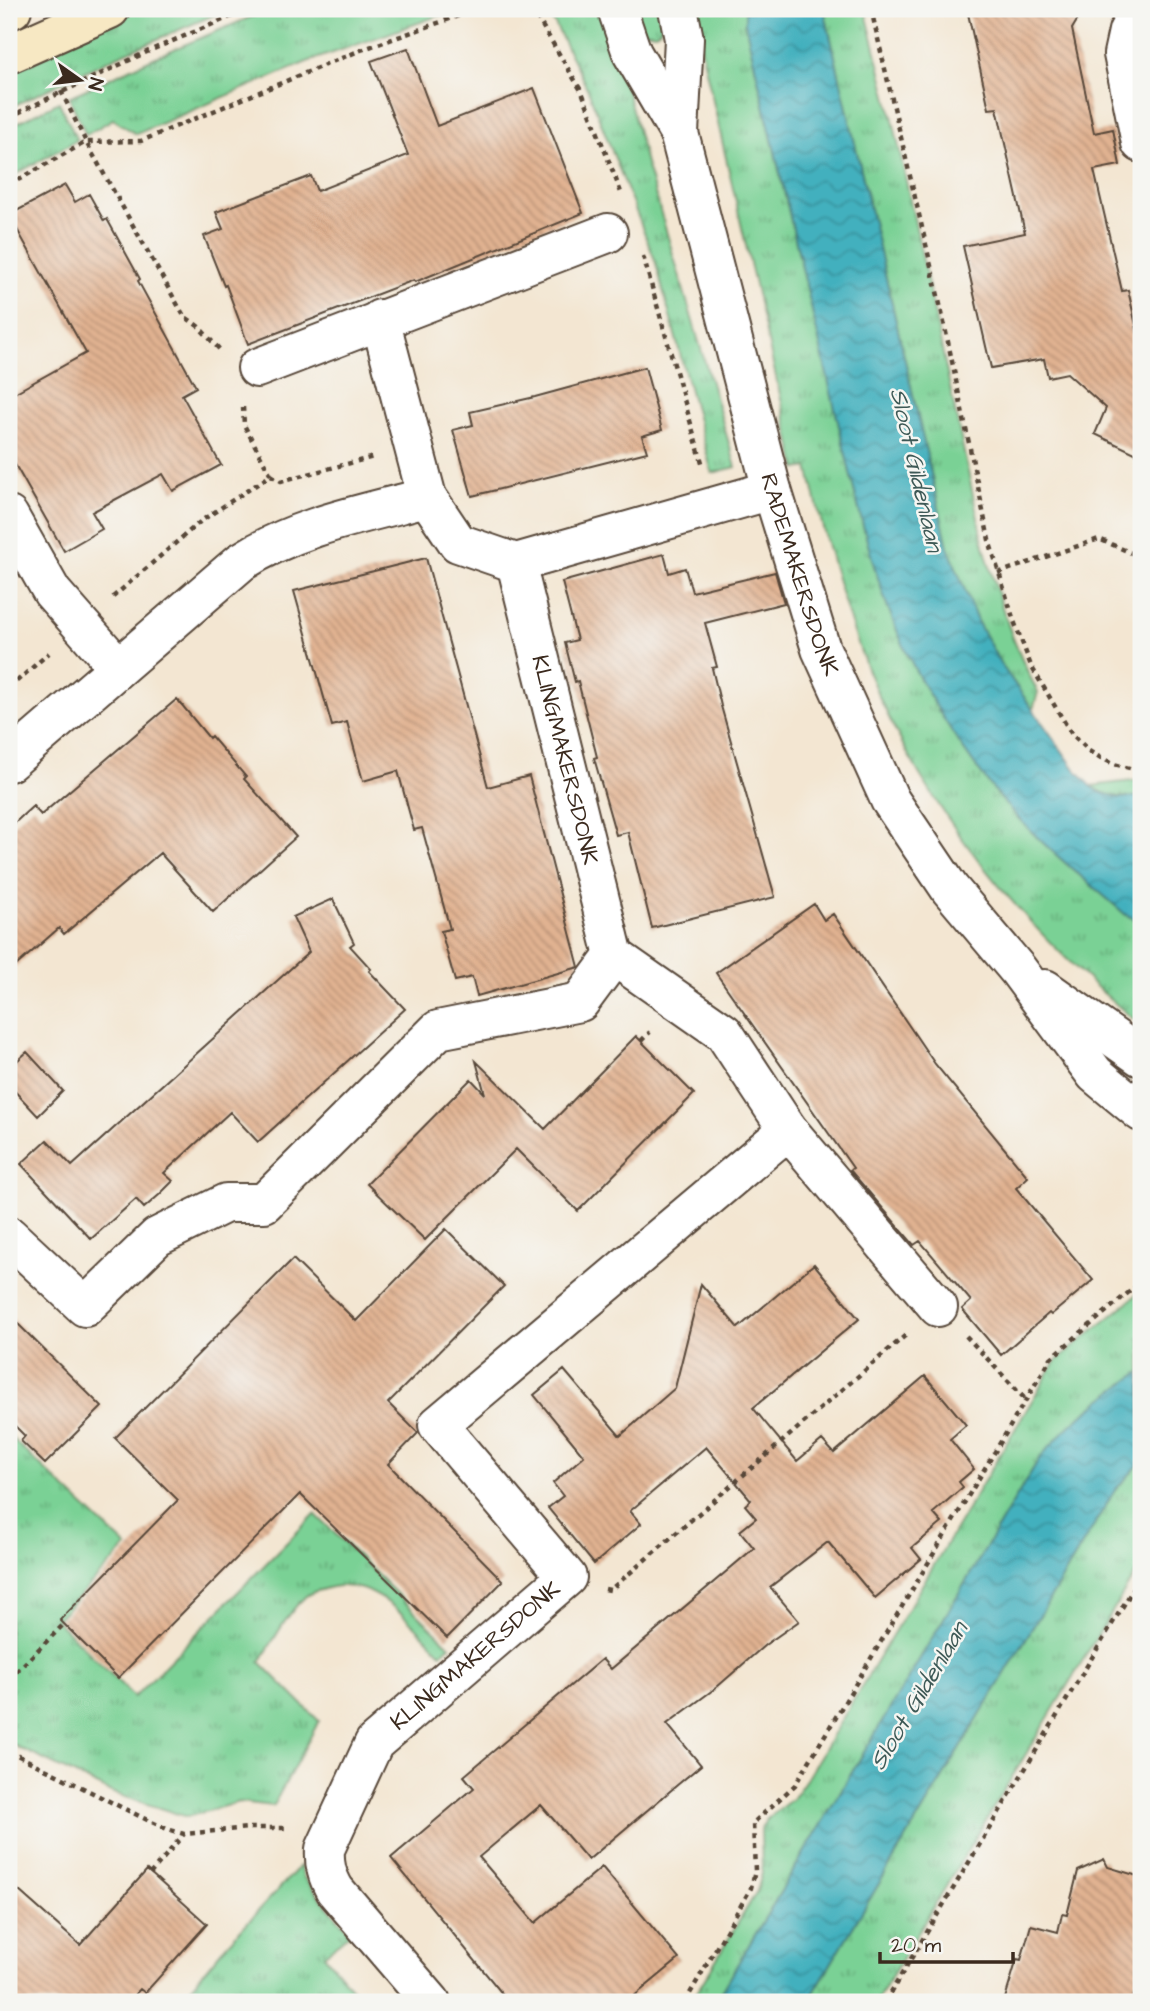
<svg xmlns="http://www.w3.org/2000/svg" width="1150" height="2011" viewBox="0 0 1150 2011" font-family="'Architects Daughter',sans-serif">
	<style>
		.grass { fill: url(#grass-tufts); stroke: #5a7e5a; stroke-width: 2 }
		.water { fill: url(#water-waves); stroke: #3e6d6e; stroke-width: 2 }
		.building { fill: url(#building-back-hatch) }
		.lines { fill: none; stroke-linecap: round; stroke-linejoin: round }
		.street-casing { stroke: #574639; stroke-width: 42 }
		.secondary-casing { stroke: #574639; stroke-width: 42 }
		.path { stroke: #574639; stroke-width: 4.5; stroke-dasharray: 5 5; stroke-linecap: butt }
		.street { stroke: #fff; stroke-width: 38 }
		.secondary { stroke: #f7e8c3; stroke-width: 38 }
		.labels { text-anchor: middle; dominant-baseline: central; stroke-width: 5; stroke-linejoin: round; paint-order: stroke }
		.street-label { font-size: 23px; fill: #3b2a1e; stroke: #f6f6f2 }
		.water-label { font-size: 24px; font-style: italic; fill: #3d5956; stroke: #f6f6f2 }
	</style>
	<defs>
		<pattern id="grass-tufts" width="24" height="20" patternUnits="userSpaceOnUse" patternTransform="scale(1.75)"><rect width="24" height="20" fill="#7ad195"/><path d="M3 7l-1-3M5 7V3M7 7l1-3M15 17l-1-3M17 17v-4M19 17l1-3" fill="none" stroke="#65aa79"/></pattern>
		<pattern id="water-waves" width="16" height="10" patternUnits="userSpaceOnUse" patternTransform="scale(1.75)"><rect width="16" height="10" fill="#42b0be"/><path d="M0 5q4-4 8 0t8 0" fill="none" stroke="#388f9a"/></pattern>
		<pattern id="building-back-hatch" width="6" height="6" patternUnits="userSpaceOnUse" patternTransform="scale(1.75)"><rect width="6" height="6" fill="#e1b291"/><path d="M-1 5l2 2M0 0l6 6M5-1l2 2" fill="none" stroke="#b89176"/></pattern>
	</defs>
	<rect width="100%" height="100%" fill="#f6f6f2"/>
	<filter id="ink" filterUnits="userSpaceOnUse"><feTurbulence type="fractalNoise" baseFrequency=".0143" numOctaves="2"/><feDisplacementMap in="SourceGraphic" scale="14" xChannelSelector="R" yChannelSelector="G"/><feConvolveMatrix kernelMatrix="1 2 1 2 8 2 1 2 1" color-interpolation-filters="sRGB"/></filter>
	<filter id="wash" filterUnits="userSpaceOnUse"><feTurbulence type="fractalNoise" baseFrequency=".00686" numOctaves="4" result="noise"/><feDisplacementMap in="SourceGraphic" scale="28" xChannelSelector="R" yChannelSelector="G"/><feGaussianBlur stdDeviation="1.57" result="paint"/><feColorMatrix in="noise" values="0 0 0 0 0 0 0 0 0 0 0 0 0 0 0 0 0 1.4 0 .05"/><feComposite in="paint" operator="in"/></filter>
	<g filter="url(#wash)">
		<rect width="100%" height="100%" fill="#f3e6d2"/>
		<!-- grass -->
		<path class="grass" d="M127,9h101l-113,48 -106,51v-44z
			M270,9h188l-151,53 -171,72 -23,-15 -27,16 -17,-38 91,-42z
			M542,9h58l25,74 21,80 90,304 -24,6 -57,-213 -67,-170 -33,-66z
			M635,9h25c1,10 6,19 -5,24l-12,-2z
			M692,9h53v14c29,126 58,251 88,377 24,99 41,201 94,291 30,52 67,105 111,147 28,27 59,51 88,77l15,7v103c-117,-95 -216,-214 -273,-354 -26,-67 -44,-135 -60,-204l-11,2z
			M824,9h41l27,106 91,427c14,52 29,103 55,150l-5,18 -33,-47 -23,-42 -29,-74z
			M59,102l18,38 -68,38v-51z
			M1141,780v16c-19,3 -33,1 -50,-10z
			M1141,1291v81c-37,25 -74,52 -102,87l-324,543h-24l66,-111 5,-18 -1,-44 5,-9 26,-21 15,-21 248,-416z
			M9,1436l118,111 -71,73 78,77 181,-183 135,132 -9,7c-31,-31 -70,-82 -120,-63 -5,1 -11,3 -15,6 -19,17 -32,44 -46,66l59,59 -46,85 -34,-4 -52,15 -74,-24 -104,-50z
			M1141,1462v102l-265,438h-68l307,-512z
			M300,1866l4,12 46,55 -26,22 39,47h-184l42,-51z"/>
		<!-- water -->
		<path class="water" d="M745,9h79l124,538 29,74 23,42 75,106 16,17 9,6 20,6 21,-2v126l-15,-7c-29,-26 -60,-50 -88,-77 -44,-42 -81,-95 -111,-147 -52,-88 -69,-188 -93,-286 -30,-127 -59,-255 -89,-382z
			M1141,1372v90l-26,28 -307,512h-93l324,-543c29,-36 64,-62 102,-87z"/>
		<g id="blocks">
			<!-- building -->
			<path class="building" d="M967,9h117l-12,20 22,104 19,-4 7,36 -26,5 28,121 6,-1 10,44 3,-7v129l-46,-22 11,-26 -39,-35 -19,4 -4,-18 -53,9 -28,-122 62,-13 -28,-125 -8,1z
				M408,48l29,78 97,-38 49,125 -168,69 -1,-2 -166,64 -22,-59 -2,1 -20,-50 19,-7 -7,-17 95,-36 6,15 91,-36 -37,-94z
				M65,185l10,17 14,-8 15,27 3,-2 33,60 -2,2 58,106 -14,8 39,70 -48,26 -10,-17 -71,38 10,17 -38,22 -55,-97v-58l77,-43 -77,-138z
				M645,367l17,63 -20,6 5,16 -175,44 -19,-66 20,-5 -3,-13 65,-15z
				M664,554l5,19 16,-5 7,24 83,-20 9,31 -79,20 12,44 -5,1 9,38 54,191 -123,31 -24,-96 -12,3 -22,-77 3,-1 -19,-76 -3,1 -10,-39 12,-3 -15,-58z
				M426,558l62,229 41,-11 50,191 -102,29 -5,-19 -17,4 -14,-50 9,-2 -28,-101 -8,2 -16,-59 -35,10 -16,-59 -15,4 -38,-135z
				M177,699l32,39 2,-2 35,41 -2,2 52,58 -83,75 -53,-59 -96,81 -5,-6 -50,44v-144l24,-22 8,9z
				M333,899l21,44 -4,3 21,23 -2,2 36,38 -147,133 -28,-30 -66,61 9,8 -14,14 -15,13 -8,-9 -45,40 -70,-75 26,-24 25,26 237,-214 -16,-35z
				M814,904l10,16 9,-6 102,150 93,113 -12,11 77,92 -42,35 -2,-2 -48,42 -39,-46 9,-8 -51,-60 -6,4 -64,-75 3,-2 -137,-195z
				M636,1036l58,58 -116,117 -62,-62 -91,91 -58,-56 104,-105 14,15 -9,-33 69,68z
				M27,1052l36,39 -25,25 -29,-31v-17z
				M446,1229l58,57 -116,117 30,30 -30,31 115,117 -56,57 -147,-144 -182,184 -58,-58 118,-120 -63,-62 178,-179 63,62z
				M814,1264l45,55 -106,89 44,53 25,-21 12,13 91,-77 41,49 -16,14 24,30 -15,13 4,5 -30,26 9,10 -30,25 9,11 -46,39 -47,-56 -58,45 29,34 -34,24 -48,42 -50,37 34,41 -113,95 -47,-55 -62,52 56,66 67,-56 77,92 -52,43h-118l-118,-144 83,-70 -10,-12 138,-117 9,10 143,-121 -14,-17 16,-13 -11,-13 6,-5 -45,-53 -76,64 11,13 -47,40 -46,-56 15,-12 -10,-13 31,-27 -50,-61 30,-25 56,66 55,-48 26,-104 37,44z
				M9,1315l93,92 -57,57 -24,-23 4,-5 -16,-16z
				M1104,1859l4,8 33,10v100l-10,25h-127l13,-43 4,1 10,-35 27,7 4,-18 5,1 11,-44z
				M147,1870l60,54 -62,69 -5,-4 -12,13h-109l-10,-9v-111l71,63z"/>
		</g>
	</g>
	<g filter="url(#ink)">
		<use href="#blocks" fill-opacity="0" stroke="#574639" stroke-width="2"/>
		<g class="lines">
			<!-- street casing -->
			<g class="street-casing">
				<g id="street">
					<path id="s1" d="M617,9l15,44 47,80 93,357 49,159 69,151 60,89 68,81 77,104 46,38"/>
					<path d="M678,9l6,30 -5,94"/>
					<path d="M1141,11l-13,20 -5,23 18,89"/>
					<path d="M380,319l47,178"/>
					<path d="M257,368l351,-135"/>
					<path id="s2" d="M772,490l-256,73 98,393 110,77 64,97 150,177"/>
					<path d="M9,516l43,76 66,75"/>
					<path d="M9,762l232,-200c56,-36 122,-48 186,-65l31,46 58,20"/>
					<path d="M1045,989l96,68"/>
					<path d="M9,1236l76,71 72,-70 69,-34h38l174,-173 142,-28 34,-46"/>
					<path id="s3" d="M431,2002l-96,-112c-8,-14 -11,-25 -10,-41l49,-106 193,-166 -129,-152 350,-295"/>
				</g>
			</g>
			<!-- secondary casing -->
			<g class="secondary-casing">
				<path id="secondary" d="M9,10l3,-1
					M9,54l101,-45"/>
			</g>
			<!-- path -->
			<path class="path" d="M530,9l7,8 45,75 40,103
				M871,9l71,304 47,227 25,81 17,45 40,67 18,18 12,7 13,6 27,7
				M61,91l25,51 98,174 14,10 23,25
				M9,117l142,-67 98,-41
				M9,185l77,-43 55,-1 220,-91 117,-41
				M643,256l60,210
				M271,475l10,6 93,-24
				M998,573l101,-34 42,18
				M113,597l88,-76 70,-46 -27,-50 -1,-18
				M9,688l40,-35
				M641,1041l9,-9
				M966,1336l59,63
				M605,1589l5,1 297,-256
				M9,1679l55,-55
				M9,1751l134,67 24,11 17,5 64,-6h40
				M150,1874l34,-40
				M685,2002l66,-114 4,-17 -2,-48 42,-38 256,-427 90,-76
				M885,2002l256,-426"/>
			<!-- street -->
			<use href="#street" class="street"/>
			<!-- secondary -->
			<use href="#secondary" class="secondary"/>
		</g>
	</g>
	<g class="labels">
		<!-- street labels -->
		<g class="street-label">
			<text stroke="none"><textPath href="#s1" startOffset="597">RADEMAKERSDONK</textPath></text>
			<text stroke="none"><textPath href="#s2" startOffset="469">KLINGMAKERSDONK</textPath></text>
			<text stroke="none"><textPath href="#s3" startOffset="441">KLINGMAKERSDONK</textPath></text>
		</g>
		<!-- water labels -->
		<g class="water-label">
			<text transform="translate(916 470) rotate(77)">Sloot Gildenlaan</text>
			<text transform="translate(919 1696) rotate(-59)">Sloot Gildenlaan</text>
		</g>
	</g>
	<!-- margin -->
	<rect width="1150" height="2011" fill="none" stroke="#f6f6f2" stroke-width="35"/>
	<!-- north arrow -->
	<g transform="translate(80 80) rotate(104)" stroke="#f6f6f2" stroke-width="5" paint-order="stroke">
	<path d="M0-5L12 26L0 18L-12 26Z" fill="#3b2a1e"/>
	<text y="-10" font-size="19" font-weight="bold" text-anchor="middle" fill="#3b2a1e">N</text>
	</g>
	<!-- scale -->
	<path d="M880 1952v10h133v-10" fill="none" stroke="#3b2a1e" stroke-width="3.5"/>
	<text x="891" y="1952" font-size="21" fill="#3b2a1e" stroke="#f6f6f2" stroke-width="5" paint-order="stroke">20 m</text>
</svg>
